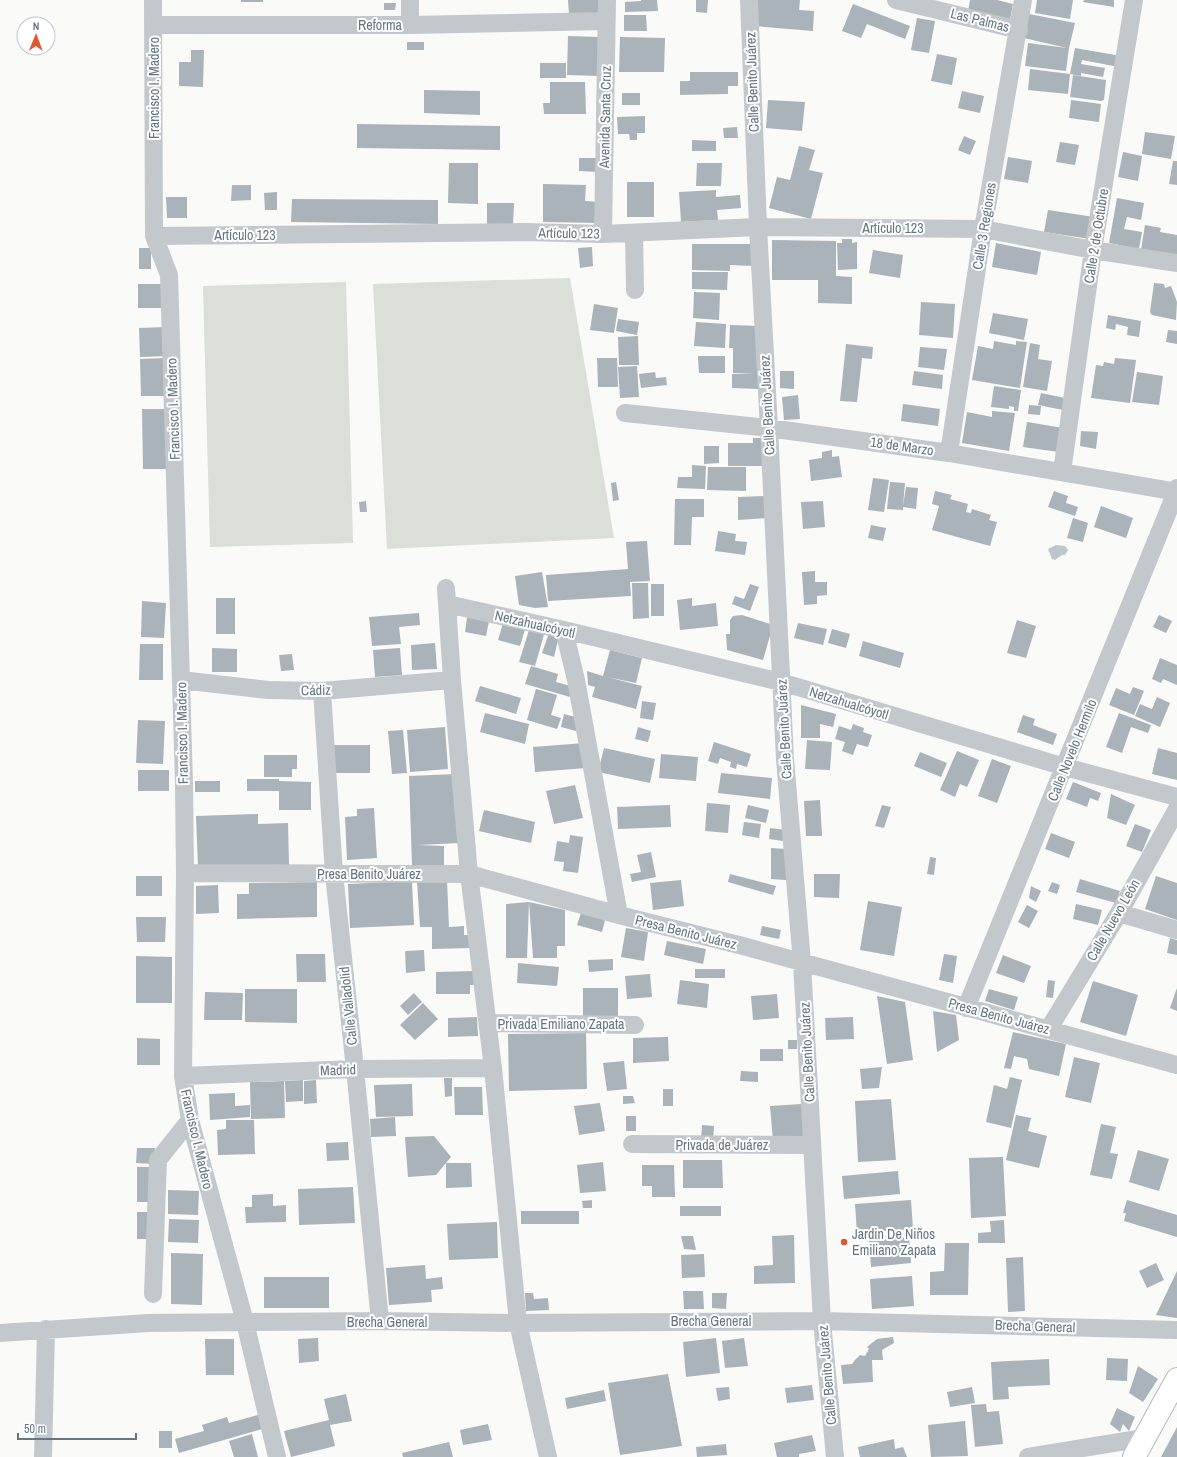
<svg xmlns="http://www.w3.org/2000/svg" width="1177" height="1457" viewBox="0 0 1177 1457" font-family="'Archivo Narrow',sans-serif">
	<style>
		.green { fill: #dadfd7 }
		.water { fill: #bbc7cb }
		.building { fill: #aab3b9 }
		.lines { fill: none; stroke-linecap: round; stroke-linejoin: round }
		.secondary-casing { stroke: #b3babf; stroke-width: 24 }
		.street { stroke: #c3c8cc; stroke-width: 18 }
		.secondary { stroke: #fff; stroke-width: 22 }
		.poi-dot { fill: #e4572e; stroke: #fff; stroke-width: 1.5 }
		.labels { text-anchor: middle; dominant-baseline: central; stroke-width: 4; stroke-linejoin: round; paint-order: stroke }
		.street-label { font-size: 14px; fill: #657683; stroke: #fff }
		.poi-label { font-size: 14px; fill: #657683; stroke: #fff; text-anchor: start }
	</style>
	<rect width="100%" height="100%" fill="#fafaf8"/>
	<!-- green -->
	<path class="green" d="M570,278l44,260 -227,11 -14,-265z
		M346,282l7,261 -143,4 -7,-261z"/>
	<!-- water -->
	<path class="water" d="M1056,545l9,1 3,4 -3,5h-3l-7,5 -3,-1 -4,-10z"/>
	<!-- building -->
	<path class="building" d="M241,0h22v2h-22z
		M568,0h30v13l-29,2z
		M641,0h16l1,11 -33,1v-10l16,-1z
		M696,0h12l-1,13 -11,-1z
		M756,0h44l-1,10 15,1 -1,20 -59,-5z
		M970,0h27l16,4 -3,16 -42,-8z
		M1037,0h36l-3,19 -35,-6z
		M1084,0h30v7l-31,-5z
		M384,3h12l-1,7h-11z
		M853,4l57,22 -5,13 -38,-15 -6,14 -19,-7z
		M1029,14l46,9 -6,25 -3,23 -41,-5 3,-23 39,5 -43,-10z
		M624,15h22l1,16h-23z
		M917,18l18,3 -6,32 -18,-3z
		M568,36l33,1v39l-34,-1z
		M620,37l45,1 -1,34h-45z
		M407,42h17v8h-17z
		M1075,48l46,8 -2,11 -37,-7 -1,4 24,4 -2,9 -22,-4v3l-11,-2 -2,20 -40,-4 2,-21 40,5z
		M191,50h13l-1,37 -24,-1v-24h12z
		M937,54l20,4 -5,27 -21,-4z
		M540,63h26v15h-26z
		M690,72h48v14h-10v8l-48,1v-14h10z
		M1073,75l33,5 -2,20 -3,1 -31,-4z
		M550,82h35l1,32h-42l-1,-11h7z
		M424,90l56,1v24l-56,-2z
		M962,91l22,5 -4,17 -22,-5z
		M622,93h18v12h-18z
		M768,100l37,2 -3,29 -36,-3z
		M1071,100l30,4 -2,18 -30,-4z
		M645,116v17h-8v7h-7l-1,-6h-11l-1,-17z
		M357,124l143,2v24l-143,-2z
		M737,127l1,11h-14l-1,-10z
		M1145,132l30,4 -4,23 -29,-5z
		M964,136l12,5 -6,14 -12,-5z
		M692,140l24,1v10h-24z
		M1060,142l19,3 -4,20 -19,-3z
		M799,146l16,4 -6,20 14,3 -12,46 -42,-11 8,-31 13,3z
		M1123,152l19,4 -4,25 -20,-4z
		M1008,157l24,4 -4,22 -24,-4z
		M579,158h19v14l-19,-1z
		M1173,161h4v24l-8,-1z
		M449,163h29v41l-30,-1z
		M697,163h25l-1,23h-25z
		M627,182h27v35h-27z
		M543,184l43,1 -1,16 14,1v21l-56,-1z
		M232,185h19v15l-20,1z
		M716,190v7l24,-2 1,13 -24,2 1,10 -37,2 -2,-30z
		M277,192v18h-12l-1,-17z
		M166,197h21v21h-20z
		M1117,198l27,5 -3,17 -14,-3 -3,12 18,3 -3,17 -30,-6z
		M292,199l146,1v24l-147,-2z
		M487,203h27l-1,22h-26z
		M1048,210l46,7 -4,22 -46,-7z
		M1145,225l16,3 -1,4 17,3v21l-36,-6z
		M842,239h10v4l5,-1v27l-19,1 -1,-27h5z
		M772,240l64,1v35l16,1v27l-34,-1v-23h-46z
		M996,243l45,9 -4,23 -45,-8z
		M692,244h61v22l-23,-1v6l-38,-1z
		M592,247l1,19 -13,2 -2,-20z
		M139,248h12v21h-12z
		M873,250l30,5 -3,23 -31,-5z
		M692,272h36l-1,18 -35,-1z
		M1154,283l10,1 1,4 6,-2 6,16 -1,18 -24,-5 -2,-3z
		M138,284h23v24h-23z
		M694,292l26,1 -1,27 -26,-2z
		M921,302l34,2 -2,34 -34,-3z
		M594,304l24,4 -4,25 -24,-3z
		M993,313l35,6 -4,21 -35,-7z
		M1108,315l33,6 -2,16 -12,-2 1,-8 -12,-3 -1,6 -9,-2z
		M618,319l21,3 -2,13 -21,-4z
		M696,322l30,2 -1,24 -31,-2z
		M730,325l30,1 -1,63 -27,-1v-14h23l-22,-1v-25h-4z
		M166,327l1,29 -27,1 -1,-29z
		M1168,330l9,1v13l-11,-2z
		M638,336l1,29h-20l-1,-28z
		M994,341l22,4v-4l11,1 -7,46 -48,-8 6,-34 15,3z
		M1030,343l10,2 -2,14 14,2 -5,30 -24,-4z
		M846,344l27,3 -1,12 -10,-1 -5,44 -17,-1z
		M920,347l27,2 -3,21 -26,-3z
		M698,356h27v17h-26z
		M166,358v38h-25l-1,-37z
		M597,358h20l1,29h-20z
		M1115,358l21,2 -6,43 -39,-5 5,-33 7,1 1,-4 10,2z
		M637,366l2,31 -19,1 -2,-31z
		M780,371h14v18l-14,-1z
		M914,371l29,4 -1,14 -30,-4z
		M655,372l1,6 10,-1 1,8 -26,3 -2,-14z
		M1137,372l26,4 -4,29 -27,-3z
		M994,386l27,4 -3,21h-4v-4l-5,-1v3l-18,-2z
		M1041,393l24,5 -2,12 -25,-5z
		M798,395l2,24 -16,1 -2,-23z
		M903,404l37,5 -2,17 -37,-5z
		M1029,405l12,1 -1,9 -12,-1z
		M142,409h27v60h-26z
		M992,411l23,2 -6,38 -47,-8 5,-31 25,5z
		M1027,422l36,6 -4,24 -36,-5z
		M1081,431l17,1 -2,17 -16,-3z
		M753,438h11v28h-36v-23h25z
		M704,446h15v17l-15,1z
		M832,450v7l7,-1 3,21 -31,4 -2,-21 13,-2v-6z
		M692,465l14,1 -1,23 -28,-1 1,-11h14z
		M708,467h38v24l-39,-1z
		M873,478l16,2 -5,32 -16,-2z
		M616,482l3,18 -6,1 -2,-18z
		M890,482l15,1 -2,23 3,-19 12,1 -2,21 -13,-2v3l-16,-1z
		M935,491l17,4 -2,4 18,5 -2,8 5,1 1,-4 19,6 -2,5 8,2 -7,24 -58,-16 7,-24 -7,-2z
		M1054,491l14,5 -2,7 12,4 -3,9 -27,-9z
		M767,496l1,22 -30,2v-23z
		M675,499h29v18h-12l-1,28h-17z
		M366,501l1,11h-7l-1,-10z
		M823,501l2,26 -22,2 -2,-27z
		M1101,506l32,12 -7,20 -32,-11z
		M1073,518l15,5 -5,19 -16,-4z
		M871,525l15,3 -3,13 -15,-3z
		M718,531l18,3 -1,7 12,1 -2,13 -30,-4z
		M647,541l3,40 -20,1 1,14 -83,5 -2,-26 82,-6 -2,-27z
		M815,571v11h12v13l-10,1v8l-13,1 -2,-33z
		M542,572l6,35 -13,1 -16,-3 -4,-29z
		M632,583h16l1,35 -16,1z
		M651,584h13v32h-13z
		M750,584l9,3 -9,24 -18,-7 3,-8 9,3z
		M216,598h19v36h-19z
		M692,598v8l24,-3 2,23 -38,4 -3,-30z
		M142,601l24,2 -2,35 -23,-1z
		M468,611l22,5 -4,20 -21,-4z
		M419,613l1,12 -21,2 2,17 -29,2 -3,-29z
		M742,615l31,10 -10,35 -36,-10 -1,-16h4v-14l3,-4z
		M1159,615l13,6 -6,12 -13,-6z
		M504,620l22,6 -6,20 -22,-6z
		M1017,620l19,6 -10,32 -19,-5z
		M798,623l29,6 -4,16 -29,-7z
		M530,627l15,4 -10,35 -16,-4z
		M832,629l18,5 -4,14 -18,-5z
		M549,633l10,3 -5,21 -12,-4z
		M863,641l41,12 -4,15 -41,-12z
		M435,643l2,26 -25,1 -1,-25z
		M140,644h23v36h-24z
		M212,648l25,1v23h-25z
		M400,648l2,27 -27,2 -2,-27z
		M610,650l32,8 -6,25 -29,-6 35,9 -6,23 -44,-12 3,-10 -7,-2 -1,-14 16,5z
		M292,654l2,16 -13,1 -2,-16z
		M1160,658l17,7v20l-14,-6 -2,4 -9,-4z
		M531,666l27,8 -2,8 18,5 3,12 -52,-15z
		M480,686l41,12 -5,16 -41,-13z
		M1133,687l11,4 -10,24 -25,-10 7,-17 14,6z
		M536,689l21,6 -6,20 10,3 -4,11 -30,-9z
		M1157,697l13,6 -10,24 -25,-11 5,-12 12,5z
		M642,701l14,2 -3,17 -13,-2z
		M801,705l35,9 -3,13 -13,-3v14h-19z
		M485,713l44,11 -4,20 -45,-12z
		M1119,713l32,12 -3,8 -17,-6 -9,26 -16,-6z
		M564,714l15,4 -3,13 -15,-4z
		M1023,715l12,4 -2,6 24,9 -4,11 -36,-13z
		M138,720l27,1 -2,43 -27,-1z
		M853,724l11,4 -1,4 9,3 -4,12 -11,-3 -4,11 -11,-4 3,-9 -10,-3 4,-13 12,4z
		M445,727l3,42 -38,3 -3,-42z
		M638,727l13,4 -3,11 -13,-3z
		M403,730l4,43 -15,1 -4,-43z
		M807,740l25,2 -2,28 -25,-1z
		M714,742l37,12 -4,13 -10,-3 -1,5 -6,-2 1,-5 -11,-4 -2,6 -10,-3z
		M584,743l2,25 -51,4 -2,-25z
		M333,745h37v28h-37z
		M604,748l51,11 -5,24 -52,-11z
		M1158,748l19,5v27l-25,-6z
		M957,751l22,9 -12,27 -7,-3 -5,13 -15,-7z
		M920,752l27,11 -6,14 -27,-11z
		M661,754l37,3 -2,24 -37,-3z
		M264,755h33v14h-5v8h-28z
		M992,759l19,7 -14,37 -19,-7z
		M138,770h31v21h-31z
		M721,773l51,5 -2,21 -52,-6z
		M456,774l4,69 -42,2 26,1v19h-32l-3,-89z
		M247,779h32v2l32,1v28h-32v-19h-32z
		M195,781h25v11h-25z
		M1073,782l28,11 -3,8 -8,-3 -3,9 -21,-8z
		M575,785l8,33 -29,6 -8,-33z
		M1111,794l24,11 -9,20 -19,-7z
		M820,800l2,36h-16l-2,-35z
		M707,803l23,2 -2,28 -23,-2z
		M670,805l1,22 -53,2 -1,-22z
		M748,805l21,5 -3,13 -21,-5z
		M882,805l9,2 -7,21 -9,-2z
		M374,808l3,50 -30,2 -2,-43 12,-1v-7z
		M484,810l51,12 -4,21 -52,-12z
		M258,814v10l30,-1 1,43 -91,1 -2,-51z
		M744,822l17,2 -2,14 -17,-3z
		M1135,824l16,6 -9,22 -16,-6z
		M770,828l15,2 -2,11 -14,-2z
		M1051,833l24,9 -6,16 -24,-9z
		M570,835l13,2 -5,36 -15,-2 1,-9 -10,-1 3,-20 12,2z
		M771,848l16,1 -1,31 -15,-1z
		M651,852l5,25 -24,5 -2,-8 11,-2 -4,-17z
		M930,857l6,1 -2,17 -7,-1z
		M730,874l46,12 -3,9 -45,-13z
		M814,874h26l-1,24 -25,-1z
		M136,876h26v20h-26z
		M1156,876l21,7v37l-32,-11z
		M1080,879l40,12 -4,12 -40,-11z
		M681,880l3,26 -31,4 -3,-27z
		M412,881l2,44 -64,3 -2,-44z
		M447,881l2,46 15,-1v9h6v13l-38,1v-22h-12l-3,-45z
		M317,882v35l-80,2v-25h12v-11z
		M1052,882l8,3 -3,9 -9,-3z
		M218,885l1,28 -23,1v-28z
		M1031,886l10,5 -5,11 -7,-4z
		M868,901l34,6 -8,49 -34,-6z
		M529,902l-2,56h-21v-54z
		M529,902l36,8v36h-8v12h-24z
		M1076,904l26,6 -4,15 -25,-6z
		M1027,905l11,6 -9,17 -11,-6z
		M581,913l24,7 -3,12 -25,-7z
		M136,917h30l-1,25h-28z
		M762,926l19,4 -2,9 -19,-4z
		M626,928l22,4 -4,29 -23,-4z
		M1170,938l7,2v15l-10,-2z
		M667,941l39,8 -3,15 -39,-9z
		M424,950l1,21 -19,2 -1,-22z
		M296,954h29l1,28h-29z
		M944,954l13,2 -4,27 -14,-3z
		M1003,955l28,11 -7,17 -28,-10z
		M136,956l36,1v46h-36z
		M613,959v11l-24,2 -1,-12z
		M518,963l41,4 -2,19 -40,-3z
		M695,969h30v9h-30z
		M474,971l1,14h-5v9h-34v-22z
		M650,974l2,23 -25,2 -2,-23z
		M680,980l29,4 -2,24 -30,-4z
		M1048,980l7,1 -2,17 -7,-1z
		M1093,981l45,14 -12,41 -46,-14z
		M583,988h35v32l-35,1z
		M1177,988v23l-7,-3z
		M245,989h52v34l-52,-1z
		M989,989l29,8 -4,13 -29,-9z
		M205,992l38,1 -1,27h-38z
		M414,993l8,9 -14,13 -8,-9z
		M777,994l2,24 -26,2 -2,-24z
		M877,996l28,6 8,58 -26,4z
		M423,1003l15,16 -23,21 -15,-15z
		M933,1011l23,4 3,25 -22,12z
		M477,1017l1,19 -30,1v-19z
		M853,1017l1,22 -28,1 -1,-22z
		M1013,1032l53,12 -7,32 -30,-7 -2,-10 -13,-3 -3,13 -7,-1z
		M586,1033l1,56 -78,2 -1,-57z
		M668,1037l1,24 -36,2v-25z
		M137,1038l23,1v26h-23z
		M788,1040h9v9h-9z
		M760,1049h23v12h-23z
		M1074,1057l26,6 -9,40 -26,-6z
		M624,1061l3,28 -20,2 -4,-28z
		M882,1067l-3,21 -17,1 -2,-20z
		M741,1071l17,1v10l-18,-1z
		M1010,1077l12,3 -11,48 -25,-6 8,-37 13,4z
		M444,1078h8v18l-7,1z
		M303,1080v21l-17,1 -1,-21z
		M316,1080l1,23 -13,1v-23z
		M284,1081l1,37 -34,1 -1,-37z
		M412,1084l1,32 -37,1 -2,-32z
		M454,1087h28l1,28h-28z
		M663,1089h10v17h-10z
		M235,1093v13l15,-1v12l-40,3 -1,-26z
		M623,1096h10l2,7 -12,1z
		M891,1099l5,61 -38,2 -3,-61z
		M600,1103l5,28 -26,4 -5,-29z
		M802,1104l3,35 -32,2 -3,-35z
		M1016,1115l15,3 -3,13 19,5 -8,32 -33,-8z
		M626,1116h10v15h-10z
		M395,1117l1,19 -25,1 -1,-18z
		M226,1120h28l1,34 -37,1 -1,-25 9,-1z
		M1101,1124l15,3 -6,26 8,1 -6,25 -22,-4z
		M702,1125l12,1 -1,14h-12z
		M434,1136l17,21 -15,18 -28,2 -3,-40z
		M348,1142l1,18 -22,1 -1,-18z
		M137,1148h18l-2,16 -17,-1z
		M1138,1150l31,9 -10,32 -30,-9z
		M1003,1157l3,59 -35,2 -2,-60z
		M683,1160h39l1,28h-40z
		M603,1162l3,29 -26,2 -3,-28z
		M446,1163h25l1,24 -26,1z
		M642,1165h32l1,32h-23v-11h-10z
		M137,1167h15l-2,35h-13z
		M898,1171l2,23 -56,5 -2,-23z
		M353,1187l2,36 -56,2 -1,-36z
		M168,1190l31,1 -1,24 -30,-1z
		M273,1194v12l13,-1v17l-40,1 -1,-16h7v-12z
		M592,1200v8h-9l-1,-7z
		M911,1200l2,29 -56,4 -2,-29z
		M1127,1200l50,15v22l-53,-16 2,-8h-3z
		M680,1206h41v10h-41z
		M521,1211h58v13h-58z
		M137,1212h14l-1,27h-13z
		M169,1219l30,1 -1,23 -30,-1z
		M1004,1220l1,23h-27v-10l13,-1 -1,-11z
		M497,1222l1,36 -49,2 -2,-36z
		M794,1235l1,48 -41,1v-18l19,-1 -1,-29z
		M681,1236h12l3,14 -12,-1z
		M909,1237l2,26 -40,4 -2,-26z
		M945,1243h24l-1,52h-38v-23l14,-1z
		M171,1253l32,1 -1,51 -31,-1z
		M704,1254l1,23 -23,1 -1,-23z
		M1023,1257l2,54 -17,1 -2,-54z
		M1156,1263l8,17 -17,8 -8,-17z
		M425,1265l1,14 16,-2 1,12 -12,1 1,12 -43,3 -3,-37z
		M1177,1271v47l-21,-3z
		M912,1276l2,30 -42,3 -2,-30z
		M264,1277h65v31h-65z
		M683,1291h20l1,18h-20z
		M525,1293h8l1,6 14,-1 1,12 -23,1z
		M712,1293h15l-1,16 -14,-1z
		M893,1337l1,6 -12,7 1,10h-11l1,22 -30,2 -2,-19 11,-1 3,-4 5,-5 5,1 4,-7 -2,-2 10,-8z
		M318,1338l1,23 -20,2 -1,-24z
		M716,1338l4,35 -34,4 -3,-35z
		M744,1338l4,28 -23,2 -3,-27z
		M205,1339h29v36h-28z
		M1107,1358l21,1 -1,22 -21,-1z
		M1049,1359l1,26 -42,2 1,12 -16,1 -2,-38z
		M1138,1366l20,13 -15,23 -14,-9z
		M668,1374l14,72 -62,9 -12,-72z
		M812,1385l2,15 -27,3 -2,-15z
		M729,1387l1,12 -12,2 -2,-13z
		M972,1387l3,16 -25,4 -3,-15z
		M604,1390l2,11 -39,8 -2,-11z
		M346,1394l6,27 -22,4 5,21 -44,11 -7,-26 45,-11 -5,-21z
		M986,1404l1,8 12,-1 4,33 -28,3 -4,-42z
		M1117,1408l18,9 -6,14 -6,-7 -3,8 -10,-8z
		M258,1415l4,14 -83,24 -4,-14 29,-8 -2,-6 25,-8 2,6z
		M965,1421l3,35 -37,1 -3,-32z
		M488,1424l4,16 -29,5 -3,-15z
		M1177,1427v30h-16z
		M159,1431h13v17h-13z
		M252,1434l6,23h-24l-5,-16z
		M812,1435l4,16 -17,3v3h-22l-3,-14z
		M894,1439l1,10 8,-2 4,10h-47l-2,-10z
		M449,1442l4,15h-50l-1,-4z
		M726,1444l1,11 -30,2 -1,-10z"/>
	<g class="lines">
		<!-- secondary casing -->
		<g class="secondary-casing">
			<path id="secondary" d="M1134,1457l43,-78"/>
		</g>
		<!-- street -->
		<path class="street" d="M153,0l1,236 15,39 15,509 1,89 -2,203 7,44 55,202 32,135
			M410,0v25
			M749,0l9,227 11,201 16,331 17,204 20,358 13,136
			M896,0l123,30
			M153,25h257l196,-4
			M634,233l1,57
			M603,234l4,-234
			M154,236l371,-4 78,2 155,-7 225,2 110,21 84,13
			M625,413l144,15 180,25 228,39
			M949,453l34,-224 40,-229
			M1062,472l31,-222 41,-250
			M446,588l6,92 17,194 24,194 25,255 30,134
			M447,604l117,26 217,52 284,85 112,30
			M564,630l12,50 43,235
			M181,680l87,10 54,1 130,-11
			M322,691l12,183 21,195 25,252
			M185,873l284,1 150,41 124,31 434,119
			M1119,913l58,17
			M966,1008l210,-516 1,-4
			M488,1023l147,2
			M1048,1030l71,-117 58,-104
			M183,1076l172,-7 138,-1
			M632,1144l180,1
			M153,1294l5,-134 32,-40
			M0,1333l148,-10 232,-2 138,2 304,-2 355,9
			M43,1457l3,-128
			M1028,1457l116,-19"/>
		<!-- secondary -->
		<use href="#secondary" class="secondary"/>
	</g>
	<!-- markers -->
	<circle class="poi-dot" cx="844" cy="1242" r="4"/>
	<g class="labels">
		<!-- street labels -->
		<g class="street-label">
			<text transform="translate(980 20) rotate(14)">Las Palmas</text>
			<text x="380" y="25">Reforma</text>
			<text transform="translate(752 82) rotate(-92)">Calle Benito Juárez</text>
			<text transform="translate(154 88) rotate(-90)">Francisco I. Madero</text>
			<text transform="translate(605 117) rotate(-89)">Avenida Santa Cruz</text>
			<text transform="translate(984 226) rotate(-81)">Calle 3 Regiones</text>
			<text x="893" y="228">Artículo 123</text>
			<text transform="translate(569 233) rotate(1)">Artículo 123</text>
			<text x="245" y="235">Artículo 123</text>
			<text transform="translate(1096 236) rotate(-81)">Calle 2 de Octubre</text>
			<text transform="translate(767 405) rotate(-93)">Calle Benito Juárez</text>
			<text transform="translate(173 409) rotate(-92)">Francisco I. Madero</text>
			<text transform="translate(902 446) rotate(8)">18 de Marzo</text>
			<text transform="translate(535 624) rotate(13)">Netzahualcóyotl</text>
			<text transform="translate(316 690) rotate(-1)">Cádiz</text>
			<text transform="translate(849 703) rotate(17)">Netzahualcóyotl</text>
			<text transform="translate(784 729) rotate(-93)">Calle Benito Juárez</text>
			<text transform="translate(182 733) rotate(-91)">Francisco I. Madero</text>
			<text transform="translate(1072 750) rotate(-68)">Calle Novelo Hermilo</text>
			<text x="369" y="874">Presa Benito Juárez</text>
			<text transform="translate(1113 920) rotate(-60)">Calle Nuevo León</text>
			<text transform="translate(686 932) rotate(14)">Presa Benito Juárez</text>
			<text transform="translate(348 1006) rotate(-96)">Calle Valladolid</text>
			<text transform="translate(999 1016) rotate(15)">Presa Benito Juárez</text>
			<text x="561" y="1024">Privada Emiliano Zapata</text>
			<text transform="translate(807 1052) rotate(-93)">Calle Benito Juárez</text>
			<text transform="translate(338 1070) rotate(-2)">Madrid</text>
			<text transform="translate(197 1139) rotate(77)">Francisco I. Madero</text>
			<text x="722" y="1145">Privada de Juárez</text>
			<text x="711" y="1321">Brecha General</text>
			<text x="387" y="1322">Brecha General</text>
			<text transform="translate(1035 1326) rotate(2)">Brecha General</text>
			<text transform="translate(827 1375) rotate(-95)">Calle Benito Juárez</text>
		</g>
		<!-- poi labels -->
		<g class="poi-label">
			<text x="852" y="1234">Jardin De Niños<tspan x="852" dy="16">Emiliano Zapata</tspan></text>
		</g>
	</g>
	<!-- north arrow -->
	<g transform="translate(36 36) rotate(1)"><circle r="19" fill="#ffffff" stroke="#c1c8cd"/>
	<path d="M0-3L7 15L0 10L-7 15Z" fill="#e4572e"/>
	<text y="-6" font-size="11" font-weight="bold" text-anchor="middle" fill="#657683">N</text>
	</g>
	<!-- scale -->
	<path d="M18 1433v6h118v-6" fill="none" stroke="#657683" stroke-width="2"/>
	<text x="24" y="1433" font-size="12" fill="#657683" stroke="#ffffff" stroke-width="3" paint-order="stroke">50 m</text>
</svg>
